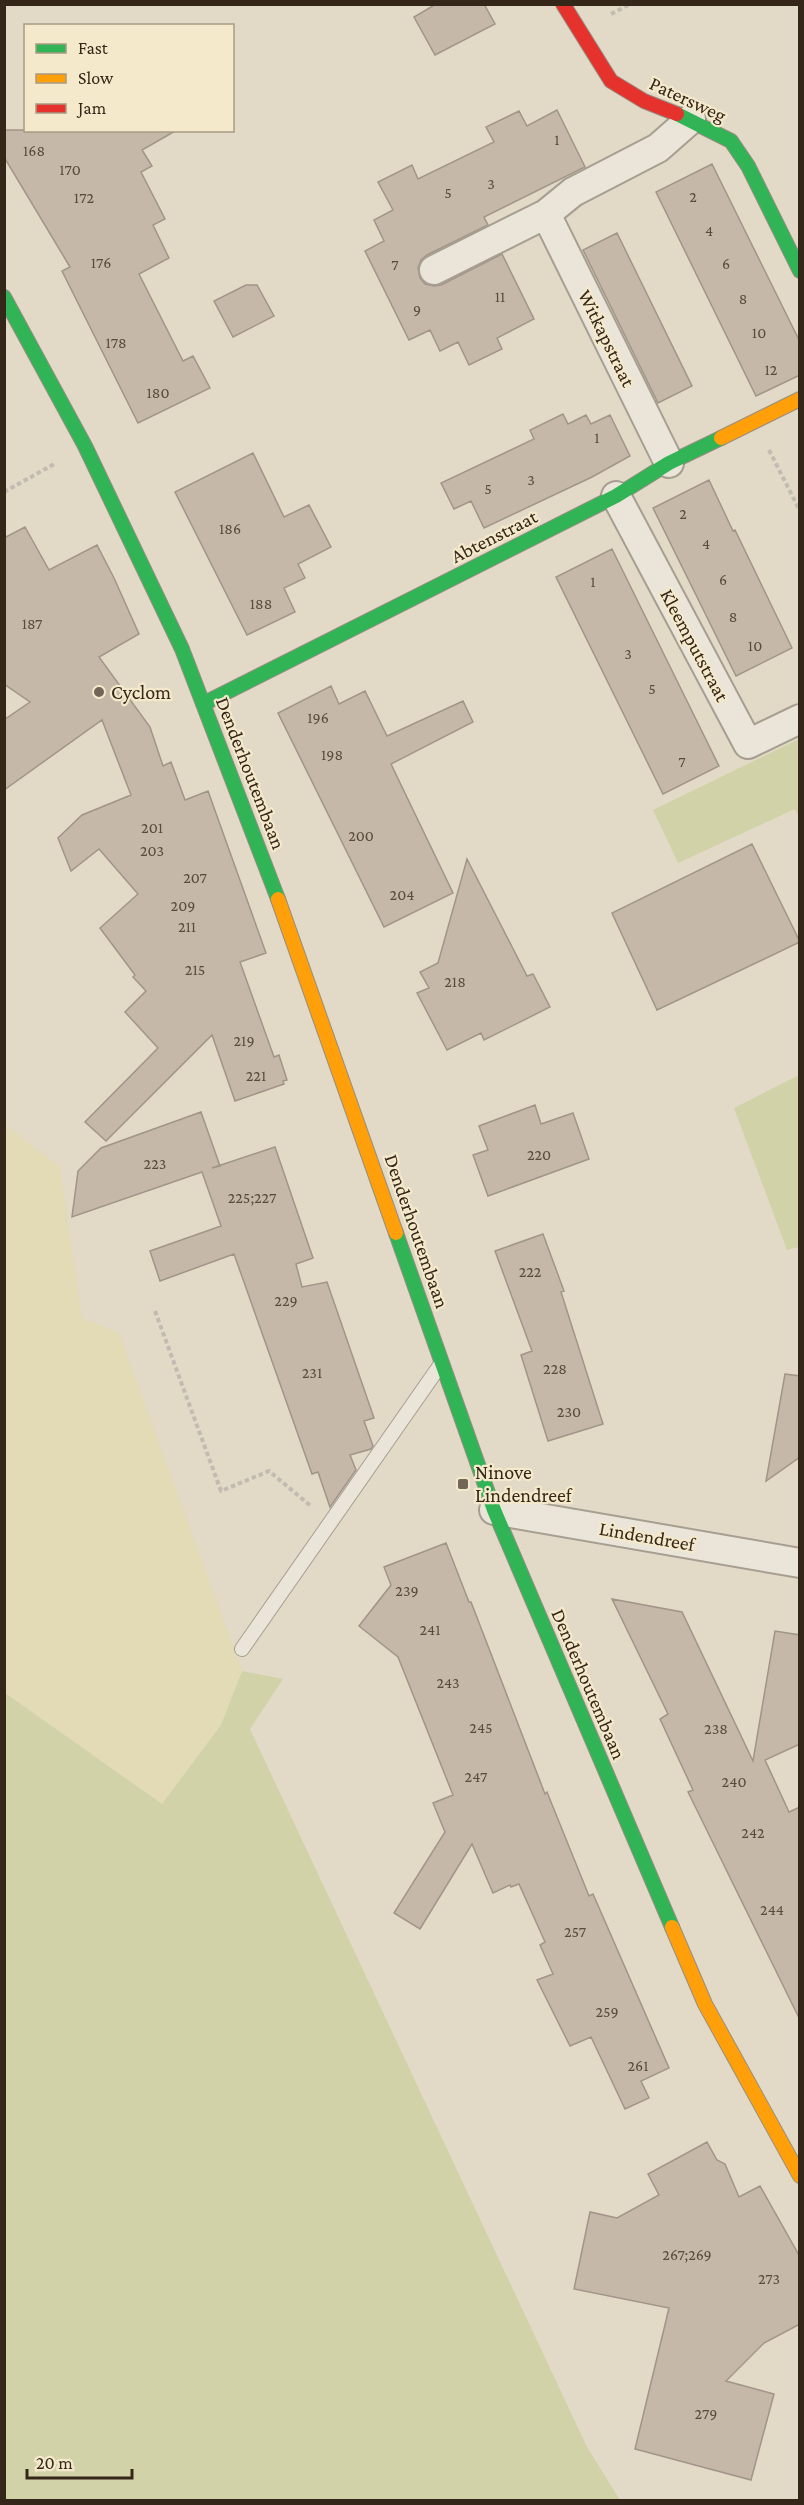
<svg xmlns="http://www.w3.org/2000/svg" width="804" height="2505" viewBox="0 0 804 2505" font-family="'Crimson Pro',serif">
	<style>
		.farmland { fill: #e3dab6 }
		.green { fill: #d2d2a9 }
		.building { fill: #c5b8a8; stroke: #a19587; stroke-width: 1.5 }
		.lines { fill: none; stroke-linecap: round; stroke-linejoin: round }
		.lane-casing { stroke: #a69f91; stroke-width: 16 }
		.street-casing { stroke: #a69f91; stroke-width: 32 }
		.fast-casing { stroke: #968e81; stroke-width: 16 }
		.slow-casing { stroke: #968e81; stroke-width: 16 }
		.jam-casing { stroke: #968e81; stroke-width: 16 }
		.path { stroke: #c2bbb1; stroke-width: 4; stroke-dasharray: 4.5 3; stroke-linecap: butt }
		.lane { stroke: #eae4d9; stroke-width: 14 }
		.street { stroke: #eae4d9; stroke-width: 28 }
		.fast { stroke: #30b455; stroke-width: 14 }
		.slow { stroke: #ff9f0a; stroke-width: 14 }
		.jam { stroke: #e5322d; stroke-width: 14 }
		.poi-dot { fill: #716657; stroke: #f5e9cb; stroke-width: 2 }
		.labels { text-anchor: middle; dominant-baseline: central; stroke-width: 4.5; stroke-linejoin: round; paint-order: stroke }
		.number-label { font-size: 16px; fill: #584b3e }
		.street-label { font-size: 20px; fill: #34271a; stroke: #f5e9cb }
		.poi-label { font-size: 20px; fill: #34271a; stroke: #f5e9cb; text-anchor: start }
	</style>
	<rect width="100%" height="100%" fill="#e2dac7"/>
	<!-- farmland -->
	<path class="farmland" d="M4,1124l56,43 22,151 37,15 123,338 -21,54 -59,79 -157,-111z"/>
	<!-- green -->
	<path class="green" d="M799,739v78l-4,-8 -117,54 -25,-53z
		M799,1075v172l-12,3 -53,-142z
		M242,1671l41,8 -33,50 337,718 33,53h-615v-807l157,111 59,-79z"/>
	<!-- building -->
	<path class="building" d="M436,4h48l11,20 -60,31 -21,-38z
		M557,110l28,57 -101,50 4,8 -61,30 -6,5 -3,8 2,10 5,6 9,2 7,-1 61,-31 32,65 -37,19 5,11 -33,16 -11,-23 -18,9 -10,-21 -21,10 -44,-89 19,-10 -10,-21 19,-10 -15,-28 34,-17 6,14 76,-37 -8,-15 33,-16 8,15z
		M4,130h173l-35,20 10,16 -11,6 24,47 -12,6 16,33 -30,16 44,87 10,-5 17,32 -72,35 -76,-152 8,-4 -66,-110z
		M712,164l88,178v33l-44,21 -100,-204z
		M617,233l75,153 -34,17 -75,-153z
		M246,285h11l17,31 -41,21 -19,-36z
		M563,414l5,10 18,-9 5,9 19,-9 20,41 -38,21 -108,51 -13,-27 -17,8 -13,-26 93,-44 -4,-9z
		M253,453l31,64 25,-12 22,42 -33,17 7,14 -21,10 11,24 -48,23 -72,-143z
		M709,480l24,51 2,-1 57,118 -56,28 -83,-168z
		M25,527l24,43 48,-25 17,33 25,56 -40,23 51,70 13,39 8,-4 14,38 23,-9 58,162 -26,9 34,95 5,-2 8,25 -4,1 1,3 -49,17 -23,-66 -106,106 -21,-19 73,-74 -33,-36 21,-21 -13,-14 2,-2 -35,-47 38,-34 -39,-45 -28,22 -13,-33 24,-23 49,-20 -29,-75 -98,70v-70l26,-18 -26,-18v-146z
		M612,549l107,217 -56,28 -107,-217z
		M331,686l8,18 26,-13 22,45 76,-35 10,21 -82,42 62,129 -69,34 -106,-214z
		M752,844l48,98 -143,68 -45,-97z
		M467,859l60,117 6,-2 17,33 -66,33 -3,-7 -34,17 -30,-57 12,-5 -9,-16 18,-9z
		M535,1105l6,19 32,-11 16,46 -101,37 -15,-41 15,-5 -9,-24z
		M201,1112l19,54 -8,2 63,-21 38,111 -17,6 6,23 25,-5 47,136 -10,3 9,25 -2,3 -21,6 6,15 -26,37 -12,-35 -6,2 -78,-220 -74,27 -10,-30 71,-25 -19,-54 -130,45 6,-46 23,-23z
		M543,1234l21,57 -3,1 42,132 -55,17 -27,-86 11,-4 -37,-100z
		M785,1374l15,2v81l-34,24z
		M446,1543l23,59h2l74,192 2,-2 42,104 4,-2 76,174 -28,13 8,17 -24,11 -34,-72 -21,9 -33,-66 16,-6 -13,-29 5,-3 -26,-58 -8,3 -1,-2 -17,8 -21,-49 -52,85 -26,-16 51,-81 -12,-29 20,-8 -55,-138 -39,-31 32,-41 -7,-18z
		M612,1599l70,13 71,149 22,-130 25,4v109l-35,16 24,52 11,-5v213l-112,-228 5,-2 -33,-71 8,-5z
		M707,2142l10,18 8,4 14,33 21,-11 40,71v67l-36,19 -38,38 48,13 -23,86 -116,-31 34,-141 -95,-19 16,-77 27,6 42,-23 -11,-21z"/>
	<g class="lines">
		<!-- lane casing -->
		<g class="lane-casing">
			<path id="lane" d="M242,1649l199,-285"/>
		</g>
		<!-- street casing -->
		<g class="street-casing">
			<path id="street" d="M546,214l123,249
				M434,270l112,-56 27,-22 85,-44 33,-29
				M616,496l132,248 52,-25
				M494,1510l306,53"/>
		</g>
		<!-- fast casing -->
		<g class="fast-casing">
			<path id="fast" d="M677,114l54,27 17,25 52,105
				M4,297l81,149 97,203 96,250
				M203,704l413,-208 53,-33 52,-25
				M396,1233l98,277 178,417"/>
		</g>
		<!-- slow casing -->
		<g class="slow-casing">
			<path id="slow" d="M721,438l79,-39
				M278,899l118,334
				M672,1927l33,77 95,172"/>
		</g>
		<!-- jam casing -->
		<g class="jam-casing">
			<path id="jam" d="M563,4l48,77 33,20 33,13"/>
		</g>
		<!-- path -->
		<path class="path" d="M611,14l19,-10
			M769,450l31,61
			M4,492l52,-29
			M155,1311l66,180 48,-20 43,36"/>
		<!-- lane -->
		<use href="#lane" class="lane"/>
		<!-- street -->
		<use href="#street" class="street"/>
		<!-- fast -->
		<use href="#fast" class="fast"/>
		<!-- slow -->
		<use href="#slow" class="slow"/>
		<!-- jam -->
		<use href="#jam" class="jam"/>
	</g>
	<!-- markers -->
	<g class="poi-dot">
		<circle cx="99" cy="692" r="6"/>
		<rect x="457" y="1478" width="12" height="12" rx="3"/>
	</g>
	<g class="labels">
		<!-- number labels -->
		<g class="number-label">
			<text x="557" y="139">1</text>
			<text x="34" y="150">168</text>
			<text x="70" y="169">170</text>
			<text x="491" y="183">3</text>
			<text x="448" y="192">5</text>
			<text x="693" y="196">2</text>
			<text x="84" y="197">172</text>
			<text x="709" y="230">4</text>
			<text x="101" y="262">176</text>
			<text x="726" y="263">6</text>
			<text x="395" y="264">7</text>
			<text x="500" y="296">11</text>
			<text x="743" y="298">8</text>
			<text x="417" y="309">9</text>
			<text x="759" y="332">10</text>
			<text x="116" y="342">178</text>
			<text x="771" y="369">12</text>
			<text x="158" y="392">180</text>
			<text x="597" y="437">1</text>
			<text x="531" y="479">3</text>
			<text x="488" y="488">5</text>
			<text x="683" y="513">2</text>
			<text x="230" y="528">186</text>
			<text x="706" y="543">4</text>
			<text x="723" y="579">6</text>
			<text x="593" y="581">1</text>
			<text x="261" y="603">188</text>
			<text x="733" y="616">8</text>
			<text x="32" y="623">187</text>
			<text x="755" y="645">10</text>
			<text x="628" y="653">3</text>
			<text x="652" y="688">5</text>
			<text x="318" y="717">196</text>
			<text x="332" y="754">198</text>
			<text x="682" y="761">7</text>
			<text x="152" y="827">201</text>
			<text x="361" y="835">200</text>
			<text x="152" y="850">203</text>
			<text x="195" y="877">207</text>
			<text x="402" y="894">204</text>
			<text x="183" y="905">209</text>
			<text x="187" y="926">211</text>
			<text x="195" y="969">215</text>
			<text x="455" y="981">218</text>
			<text x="244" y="1040">219</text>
			<text x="256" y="1075">221</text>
			<text x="539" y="1154">220</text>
			<text x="155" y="1163">223</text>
			<text x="252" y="1197">225;227</text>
			<text x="530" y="1271">222</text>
			<text x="286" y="1300">229</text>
			<text x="555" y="1368">228</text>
			<text x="312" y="1372">231</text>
			<text x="569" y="1411">230</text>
			<text x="407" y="1590">239</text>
			<text x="430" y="1629">241</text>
			<text x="448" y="1682">243</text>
			<text x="481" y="1727">245</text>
			<text x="716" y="1728">238</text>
			<text x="476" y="1776">247</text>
			<text x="734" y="1781">240</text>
			<text x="753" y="1832">242</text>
			<text x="772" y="1909">244</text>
			<text x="575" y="1931">257</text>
			<text x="607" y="2011">259</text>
			<text x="638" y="2065">261</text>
			<text x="687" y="2254">267;269</text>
			<text x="769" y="2278">273</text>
			<text x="706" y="2413">279</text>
		</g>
		<!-- street labels -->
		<g class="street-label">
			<text transform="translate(688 99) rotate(25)">Patersweg</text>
			<text transform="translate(607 338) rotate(64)">Witkapstraat</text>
			<text transform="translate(494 536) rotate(-27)">Abtenstraat</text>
			<text transform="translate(695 645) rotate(62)">Kleemputstraat</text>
			<text transform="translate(251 773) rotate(69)">Denderhoutembaan</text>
			<text transform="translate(417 1231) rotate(71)">Denderhoutembaan</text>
			<text transform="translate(647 1536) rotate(10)">Lindendreef</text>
			<text transform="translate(589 1684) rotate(67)">Denderhoutembaan</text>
		</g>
		<!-- poi labels -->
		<g class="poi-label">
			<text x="111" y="692">Cyclom</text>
			<text x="475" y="1472">Ninove<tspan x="475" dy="23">Lindendreef</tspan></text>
		</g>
	</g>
	<!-- border -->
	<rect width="804" height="2505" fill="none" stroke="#34271a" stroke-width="12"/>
	<!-- legend -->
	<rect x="24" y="24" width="210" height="108" fill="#f5e9cb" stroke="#a89b84" stroke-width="1.5"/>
	<rect x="36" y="44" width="30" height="9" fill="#30b455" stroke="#a89b84" stroke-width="1.5"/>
	<text x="78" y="54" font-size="18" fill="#34271a">Fast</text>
	<rect x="36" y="74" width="30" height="9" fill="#ff9f0a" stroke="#a89b84" stroke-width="1.5"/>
	<text x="78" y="84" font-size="18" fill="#34271a">Slow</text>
	<rect x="36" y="104" width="30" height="9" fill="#e5322d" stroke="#a89b84" stroke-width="1.5"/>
	<text x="78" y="114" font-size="18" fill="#34271a">Jam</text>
	<!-- scale -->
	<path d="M27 2469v9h105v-9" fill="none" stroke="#34271a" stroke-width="3"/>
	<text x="36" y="2469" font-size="18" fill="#34271a" stroke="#f5e9cb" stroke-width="4.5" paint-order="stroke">20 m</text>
</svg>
